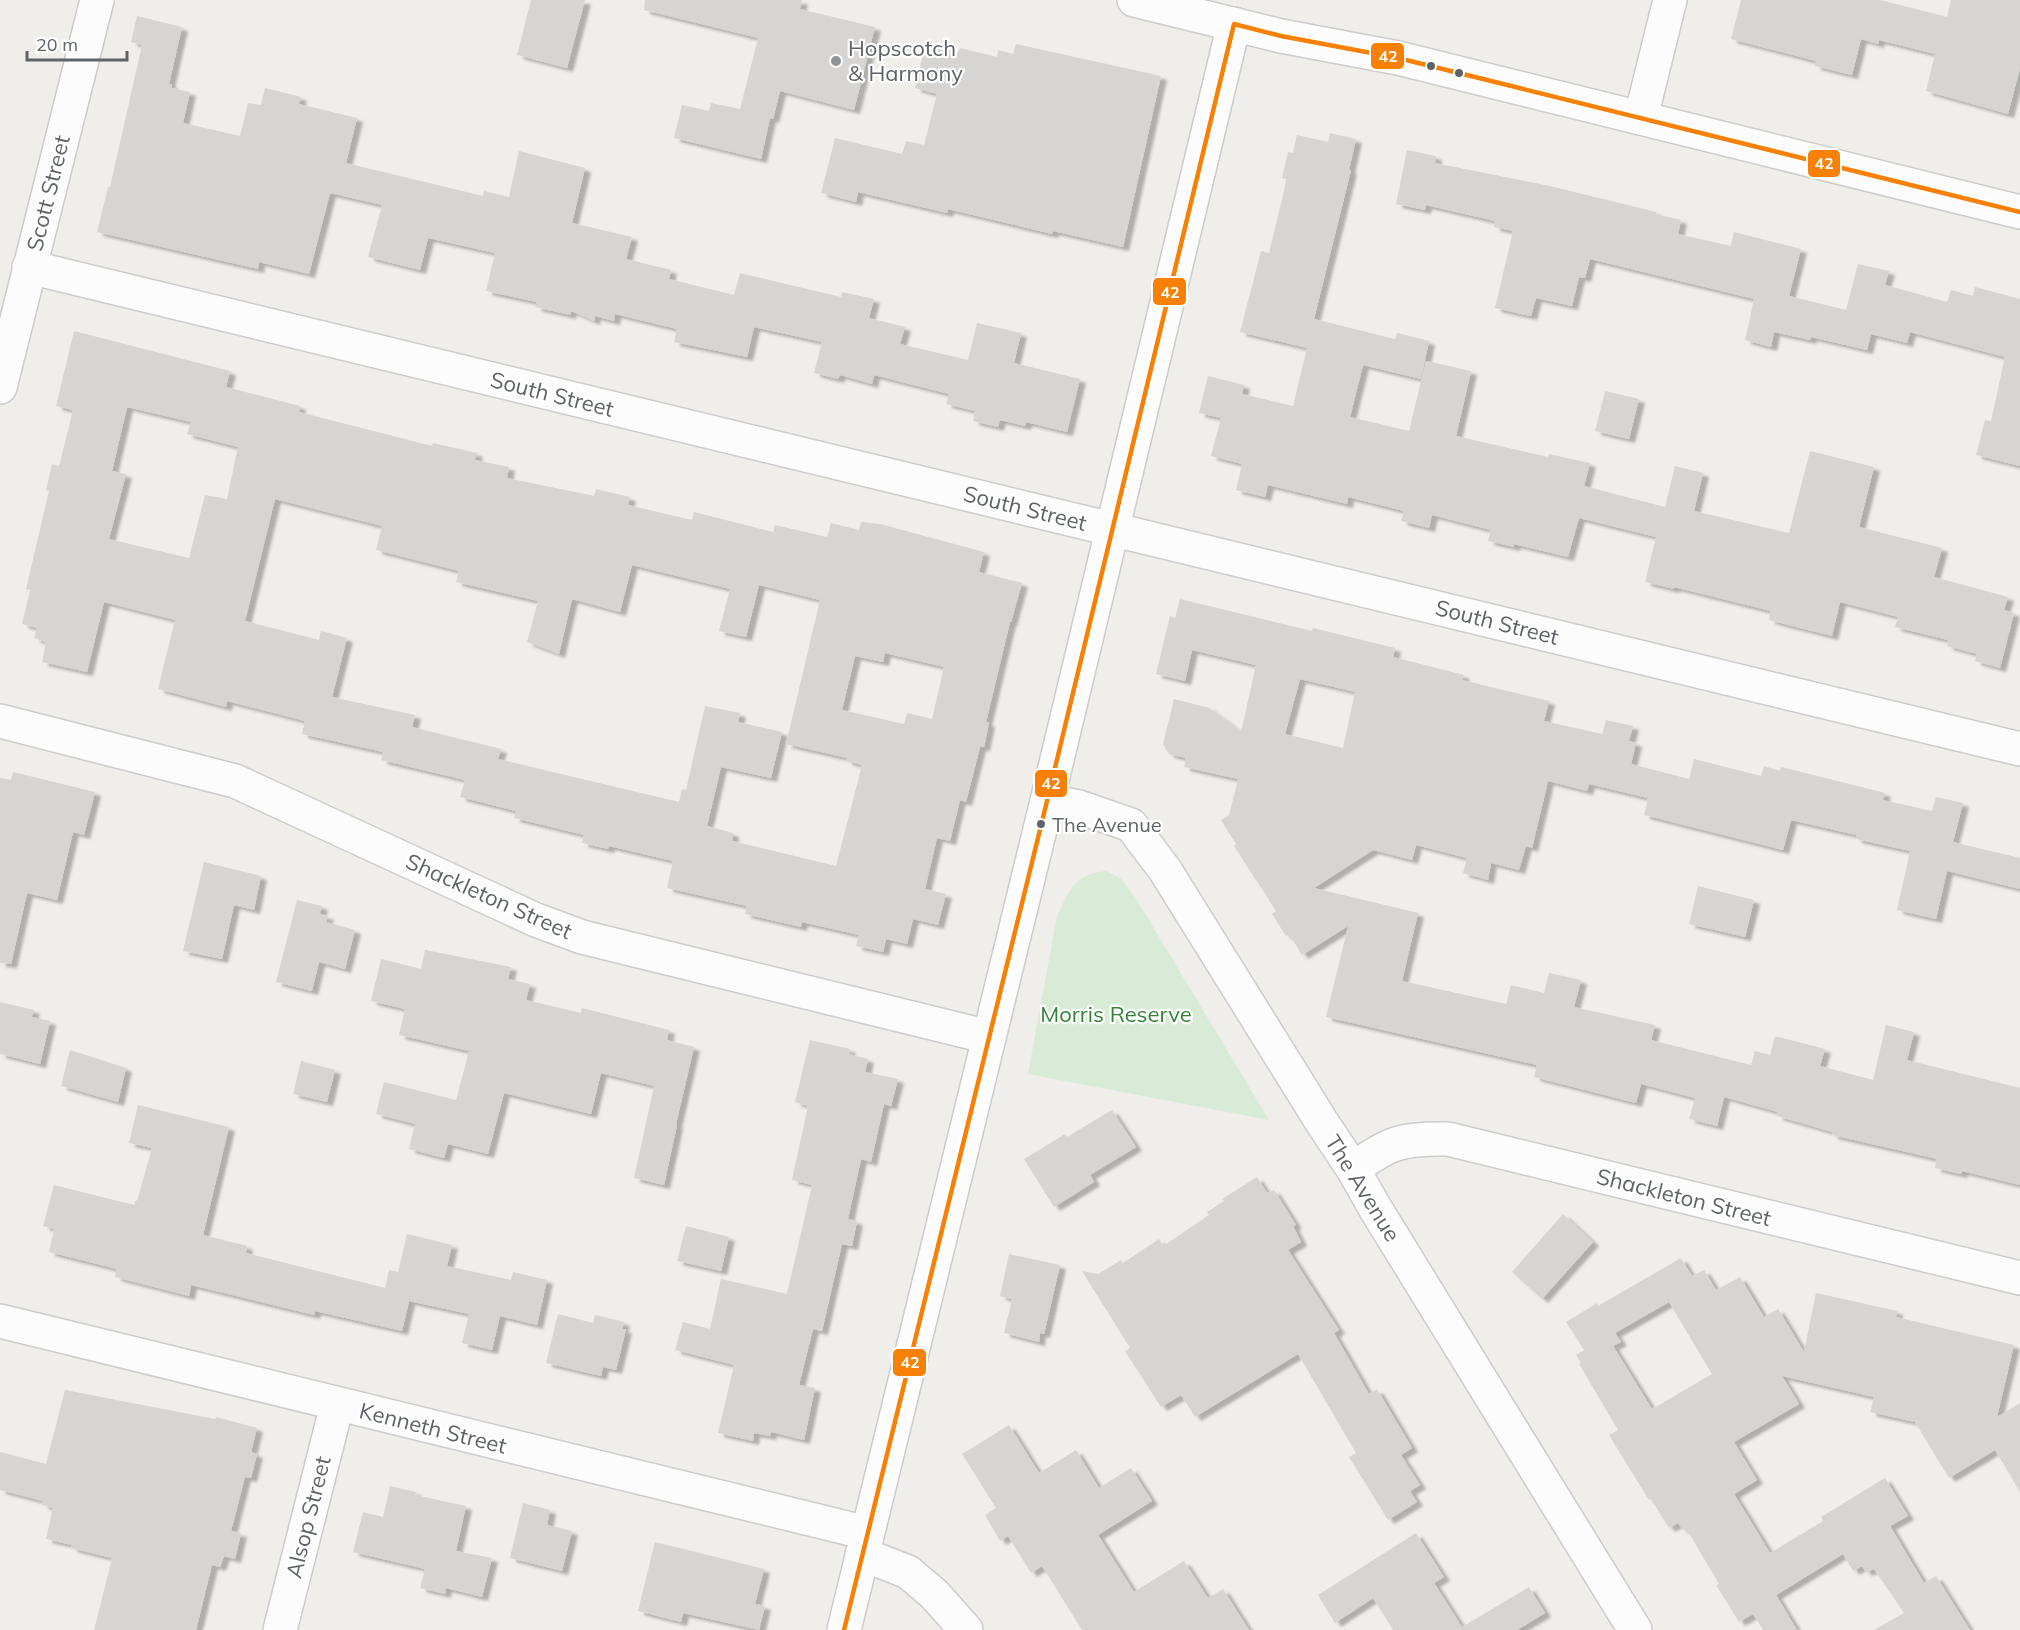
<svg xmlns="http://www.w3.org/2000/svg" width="2020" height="1630" viewBox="0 0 2020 1630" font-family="Mulish,sans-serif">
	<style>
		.green { fill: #d8ebd6 }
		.building { fill: #d6d5d3; fill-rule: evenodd; filter: url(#shadow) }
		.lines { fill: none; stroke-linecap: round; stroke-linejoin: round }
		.minor-casing { stroke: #cbcccc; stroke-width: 36 }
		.tertiary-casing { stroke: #cbcccc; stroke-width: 36 }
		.minor { stroke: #fdfcfc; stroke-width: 33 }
		.tertiary { stroke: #fdfcfc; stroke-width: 33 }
		.bus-1-casing { stroke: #fff; stroke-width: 9 }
		.bus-1 { stroke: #f78005; stroke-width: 4.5 }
		.poi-dot { fill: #919496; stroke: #fff; stroke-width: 2 }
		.bus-dot { fill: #5f6368; stroke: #fff; stroke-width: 2 }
		.labels { text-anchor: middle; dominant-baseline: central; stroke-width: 4.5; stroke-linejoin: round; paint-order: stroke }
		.bus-label { font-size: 20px; fill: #5f6368; stroke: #fff; text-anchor: start }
		.poi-label { font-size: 22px; fill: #5f6368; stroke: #fff; text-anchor: start }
		.street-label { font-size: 22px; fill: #5f6368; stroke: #fff }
		.park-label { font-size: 22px; fill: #348238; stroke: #fff }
		.line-badge { stroke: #fff; stroke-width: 2 }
		.badge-label { font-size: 16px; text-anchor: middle; font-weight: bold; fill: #fff }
	</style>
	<defs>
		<filter id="shadow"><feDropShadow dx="6" dy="4" stdDeviation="1.5" flood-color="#0004"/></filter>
	</defs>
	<rect width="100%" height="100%" fill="#efeeea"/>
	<!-- green -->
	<path class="green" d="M1106,871l15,8 14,18 134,223 -241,-46 29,-158c13,-26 17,-42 49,-45z"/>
	<!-- building -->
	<path class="building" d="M531,0h54l-18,68 -50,-13z
		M645,0h157l-2,9 75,18 -21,83 -74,-19 -7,28 -3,-1 -9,41 -87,-21 8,-33 27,6 2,-8 29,6 18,-71 -114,-28z
		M1741,0h139l67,17 4,-17h69v68l-12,46 -82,-23 9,-37 -56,-14 -1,4 -17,-5 -9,36 -37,-9 1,-5 -85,-22z
		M137,16l45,11 -13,57h3v4l18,4 -7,31 57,13 8,-33 13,2 4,-17 36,9 -2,7 58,14 -11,45 137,33 1,-5 25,6 10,-46 66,17 -13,55 60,14 -6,22 45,11 -2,9 65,16 6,-22 101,24 1,-5 32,7 -5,19 36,9 -5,17 68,16 9,-37 44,10 -7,30 66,16 -13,53 -41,-10 -1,4 -25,-6 -2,7 -25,-6 2,-10 -29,-7 3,-10 -75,-19 -2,9 -32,-9 -2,4 -24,-6 8,-31 -68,-15 -7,30 -73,-15 3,-13 -62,-15 -1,7 -19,-5 -1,5 -23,-10 -1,4 -35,-8 2,-5 -51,-11 9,-38 -67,-15 -8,32 -52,-13 14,-52 -52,-12 -21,81 -50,-12 -1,7 -161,-37 11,-45h2l32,-142 -11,-3z
		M1016,44l145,32 -38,171 -70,-16 -1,3 -104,-25 -1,4 -89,-21 -2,10 -35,-9 14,-55 67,16 4,-13 18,4 13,-51 -22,-6 8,-34 7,2 2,-10 26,7 2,-5 37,9 1,-7 15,4z
		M1330,133l26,6 -7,31h2l-37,149 81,20 2,-6 32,8 -8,38 -58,-14 -13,52 59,14 17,-70 45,10 -15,65 92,21 1,-3 41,9 -6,23 81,21 10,-41 28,7 -9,38 95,22 21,-82 64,16 -15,60 83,21 -8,29 74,20 -4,13 10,3 -14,55 -25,-7 2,-7 -30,-8 1,-6 -53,-13 3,-10 -58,-15 -8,34 -63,-16 2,-9 -97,-24v2l-29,-7 11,-45 -77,-19 -11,39 -54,-13v3l-26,-6 3,-11 -59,-15 -3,13 -28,-7 3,-10 -56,-14 -1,7 -79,-19 -3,12 -29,-7 6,-26 -31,-8 10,-38 -22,-5 9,-37 36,9 -2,9 51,12 14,-58 -67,-16 21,-81 8,2 15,-62 2,-12 -4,-1 6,-26 5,1 4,-18 31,7z
		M1407,150l29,6 -1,7 115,23 106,26v2l25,6 -3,14 53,12 3,-14 67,17 -12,47 57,14 12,-46 31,7 -4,14 62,17 4,-12 22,6 2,-9 45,12v167l-44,-11 9,-35 6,1 14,-64 -95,-25 -3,11 -36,-9 -4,16 -56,-13 -1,3 -36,-8 -3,15 -26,-7 9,-41 -164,-40 -5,19 -6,-1 -7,29 -36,-8 -5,18 -36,-8 18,-77 -19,-4 1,-6 -69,-16 -1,5 -29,-6z
		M74,331l156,40 -4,16 74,19 -1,6 133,34 1,-3 44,10 -2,7 34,7 -2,11 87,18 2,-7 34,8 -2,8 64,15 2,-8 79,20 2,-7 52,12 4,-14 28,7 2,-8 19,2 104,28 -5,20 43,11 -11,39h-1l-24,100 3,1 -5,24h-4l-14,55 -6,-2 -10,41 -13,-3 -12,51 21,5 -8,31 -25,-6 -6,25 -21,-5 -3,13 -27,-6 3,-11 -57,-13 -1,5 -56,-13 2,-8 -80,-18 6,-27 -64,-15 -1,3 -26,-6 2,-8 -70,-17 2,-7 -56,-14 5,-17 -84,-20 2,-8 -81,-18 3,-13 -78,-20 -1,6 -68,-18 17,-69 -71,-18 -17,70 -45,-10 4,-20 -12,-4 3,-10 -15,-4 8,-34 -4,-1 23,-98 -3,-1 6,-26 7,2 14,-56 -17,-4zM127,407l64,15 -4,12 51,13 -11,52 -22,-4 -16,63 -80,-19 17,-65 -14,-3zM275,499l107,27 -6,24 83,21 -3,11 82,19 -11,41 32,12 13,-55 48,13 12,-47 98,24 -11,42 27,6 13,-52 61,15 -34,144 61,14 -1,3 16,4 -26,101 -104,-25 1,-8 -26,-7 14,-59 50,11 11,-46 -44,-10 2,-9 -35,-7 -19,84 -4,-1 -3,13 -181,-43 3,-10 -89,-22 3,-12 -83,-18 15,-59 -26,-7 -2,9 -74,-19zM885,653l59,14 -12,52 -25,-6 -3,11 -62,-14 13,-54 28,6z
		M1605,391l34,8 -10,40 -34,-8z
		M1180,599l132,32 1,-3 82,20 -2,9 71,18 -2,5 87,21 -5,20 58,13 4,-14 27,6 -4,15 7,2 -5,21 58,15 5,-20 67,17 3,-10 16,5 1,-4 104,26 -2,7 49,11 4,-14 27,6 -10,39 67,16v31l-73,-18 -11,48 -39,-9 13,-59 -54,-12v-4l-65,-15 -8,30 -139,-35 4,-17 -59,-14 -2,7 -39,-10 -16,67 -6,-2 -7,24 -28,-7 -3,17 -25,-7 4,-15 -51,-13 -4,15 -39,-10 -59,38 104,25 -16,68 104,23 5,-19 33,8 5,-20 32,7 -7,27 81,18 -4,15 100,25 4,-14 15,4 5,-19 50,13 -5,17 53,14 13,-55 28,7 -7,28 113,28v97l-58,-14 -1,3 -26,-6 2,-9 -105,-24v-3l-55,-16 1,-4 -54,-15 -7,29 -28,-7 6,-21 -54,-14 -5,19 -102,-26 3,-12 -211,-48 22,-91 -46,29 -13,-21 -3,2 -14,-22 4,-3 -42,-65 2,-2 -15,-24 8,-5 9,-36 -54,-12 2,-9 -17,-4 -6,-10 11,-45 35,9 32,24 15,-67 -64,-15 -7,31 -29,-7 14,-58 5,2zM1300,679l55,13 -12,56 -58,-14z
		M13,772l82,20 -11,43 -11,-3 -16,68 -30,-7 -16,71 -11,-1v-185l11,2z
		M204,862l57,14 -7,34 -20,-5 -12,54 -39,-8z
		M1698,886l56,14 -9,37 -56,-13z
		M297,900l25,6 -2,8 8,2 -2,6 29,8 -10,39 -26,-7 -7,29 -36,-9z
		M425,950l86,17 -3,12 22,5 -4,16 55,13 1,-5 87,22 -2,10 27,7 -18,77 1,1 -13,60 -30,-7 20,-92 -53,-13 -10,41 -87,-21 -16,61 -40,-10 -4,14 -35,-9 6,-25 -39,-10 8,-32 72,18 13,-49 -70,-16 6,-26 -34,-8 10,-42 40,10z
		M0,1002l34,8 -2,7 18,4 -10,43 -40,-10z
		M810,1040l40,9 -1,5 19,5 -3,13 33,7 -7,27 -7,-2 -13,58 -10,-3 -13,60 9,2 -5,25 -10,-2 -20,87 -9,-2 -14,56 16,3 -11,52 -33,-8 -1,4 -16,-3 -1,8 -35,-8 16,-68 -59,-15 8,-28 27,7 11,-50 66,15 25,-109 -20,-5 16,-74 -13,-4z
		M70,1050l56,18 -8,34 -57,-16z
		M301,1061l34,9 -8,32 -34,-8z
		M138,1105l91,22 -26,108 44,11 -1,7 139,35 4,-18 9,2 9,-38 45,11 -5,21 64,14 2,-8 34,8 -10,45 -37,-9 -8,34 -30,-7 7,-29 -60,-13 -7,30 -87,-20 -1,4 -123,-30 -2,11 -74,-19 2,-8 -68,-17 5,-23 -11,-3 11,-41 80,20 2,-5 1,1 15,-53 -23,-5z
		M1112,1110l24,37 -46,28 4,7 -40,25 -30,-48 41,-25 2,3z
		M1257,1177l10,16 7,-3 22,35 -3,1 8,16 -13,8 51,80 -5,3 35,61 8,-5 35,59 -11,7 19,30 -10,6 7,11 -29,18 -39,-63 7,-4 -58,-99 -103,63 -14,-22 -20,12 -36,-56 5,-3 -48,-77 16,3 23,-14 2,3 36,-24 4,7 46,-31 -2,-3 17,-11 -2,-2z
		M1563,1214l30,28 -51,57 -30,-27z
		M686,1226l43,11 -8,34 -44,-10z
		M1009,1254l51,11 -16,69 -4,-1 -1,9 -35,-9 8,-34 -12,-3z
		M1681,1258l11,18 12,-6 12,20 24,-13 24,40 14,-8 26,43 12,-59 81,18 -1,6 118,28 -17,72 23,-14v89l-25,-42 -46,28 -34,-56 -45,-10 4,-15 -92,-21 17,28 -65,38 23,38 -23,14 36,59 53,-32 -2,-4 64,-39 23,38 -18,10 34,57 12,-7 34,54h-96l30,-17 -30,-44 -8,3 -4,-6 -9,5 -10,-17 -67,41 21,35h-34l-10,-16 -14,8 -23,-37 3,-1 -33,-56 -3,2 -5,-7 -9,5 -18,-29 -2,1 -40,-65 9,-5 -39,-66 2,-1 -5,-8 8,-5 -18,-28 31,-19 1,3zM1669,1302l43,72 -60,35 -39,-63 8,-4 -6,-9z
		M558,1314l35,9 2,-8 29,7 -2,7h4l-10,41 -13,-3 -2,9 -55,-13z
		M65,1390l150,29 1,-2 41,11 -6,24 6,2 -6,24 -6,-1 -14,54 10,2 -6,26 -11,-3 -4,11 -8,-2 -16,65h-102l18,-72 -41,-10 1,-3 -26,-6 7,-31 -11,-3 1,-4 -43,-11v-38l46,12z
		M1009,1425l30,48 37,-23 23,38 32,-20 21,33 -54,34 36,57 50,-31 24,37 15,-9 26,41h-167l-40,-64 -11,7 -23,-37 -8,5 -15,-26 11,-7 -34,-54z
		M390,1486l26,6 -1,3 51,11 -10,45 36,7 -10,39 -36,-9 -1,6 -25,-6 5,-19 -72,-17 10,-40 20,5z
		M523,1503l27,7 -3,15 25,6 -10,40 -52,-13z
		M1416,1533l28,44 -10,6 28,44 67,-40 16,26 -28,17h-124l-20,-32 -38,25 -17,-28z
		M655,1542l109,27 -9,35 10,2 -6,24 -76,-17 -2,9 -43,-11z"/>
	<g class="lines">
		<!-- minor casing -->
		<g class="minor-casing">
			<path id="minor" d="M1641,117l29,-117
				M29,267l1991,482
				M0,387l97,-387
				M0,721l235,60 301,139 46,17 407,100
				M1047,801l32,6 52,18 34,45 158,254 30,45 22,39 260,422
				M1353,1169c37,-27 50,-31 95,-30l572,139
				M0,1321l867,212
				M862,1554l46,18 26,22 32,36
				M280,1630l57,-225
				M844,1630l203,-829 187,-777"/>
		</g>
		<!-- tertiary casing -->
		<g class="tertiary-casing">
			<path id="tertiary" d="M1134,0l147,36 117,22 622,154"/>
		</g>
		<!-- minor -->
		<use href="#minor" class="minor"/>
		<!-- tertiary -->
		<use href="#tertiary" class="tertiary"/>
		<!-- bus-1 casing -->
		<g class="bus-1-casing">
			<path id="bus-1" d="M1234,24l47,12 117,22 622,154
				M844,1630l203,-829 187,-777"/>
		</g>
		<!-- bus-1 -->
		<use href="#bus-1" class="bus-1"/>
	</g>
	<!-- markers -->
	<circle class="poi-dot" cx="836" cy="61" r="6"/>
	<g class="bus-dot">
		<circle cx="1431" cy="66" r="5"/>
		<circle cx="1459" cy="73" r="5"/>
		<circle cx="1041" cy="824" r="5"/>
	</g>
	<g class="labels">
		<!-- bus labels -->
		<g class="bus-label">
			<text x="1052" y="824">The Avenue</text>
		</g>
		<!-- poi labels -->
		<g class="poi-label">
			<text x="848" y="48">Hopscotch<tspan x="848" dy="25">&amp; Harmony</tspan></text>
		</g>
		<!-- street labels -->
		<g class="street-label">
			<text transform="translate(48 193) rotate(-76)">Scott Street</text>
			<text transform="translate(552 394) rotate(14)">South Street</text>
			<text transform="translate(1025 508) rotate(14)">South Street</text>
			<text transform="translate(1497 622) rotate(14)">South Street</text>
			<text transform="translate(489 896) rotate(24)">Shackleton Street</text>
			<text transform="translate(1363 1188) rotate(58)">The Avenue</text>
			<text transform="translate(1684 1197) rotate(14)">Shackleton Street</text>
			<text transform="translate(433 1428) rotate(14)">Kenneth Street</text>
			<text transform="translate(308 1517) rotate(-76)">Alsop Street</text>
		</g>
		<!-- park labels -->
		<g class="park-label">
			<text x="1116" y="1014">Morris Reserve</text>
		</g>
	</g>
	<g class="line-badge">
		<rect x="1370" y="42" width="35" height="28" rx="6" fill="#f78005"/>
		<rect x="1807" y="149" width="34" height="29" rx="6" fill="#f78005"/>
		<rect x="1152" y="277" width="35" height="29" rx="6" fill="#f78005"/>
		<rect x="1034" y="769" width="34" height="29" rx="6" fill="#f78005"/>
		<rect x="892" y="1348" width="35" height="29" rx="6" fill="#f78005"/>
	</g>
	<g class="badge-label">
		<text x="1388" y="62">42</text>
		<text x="1824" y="169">42</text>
		<text x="1170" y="298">42</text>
		<text x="1051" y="789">42</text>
		<text x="910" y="1368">42</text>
	</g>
	<!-- scale -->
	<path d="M27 51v9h100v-9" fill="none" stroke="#5f6368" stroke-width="3"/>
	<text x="36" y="51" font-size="18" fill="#5f6368" stroke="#ffffff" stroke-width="4.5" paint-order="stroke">20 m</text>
</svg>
